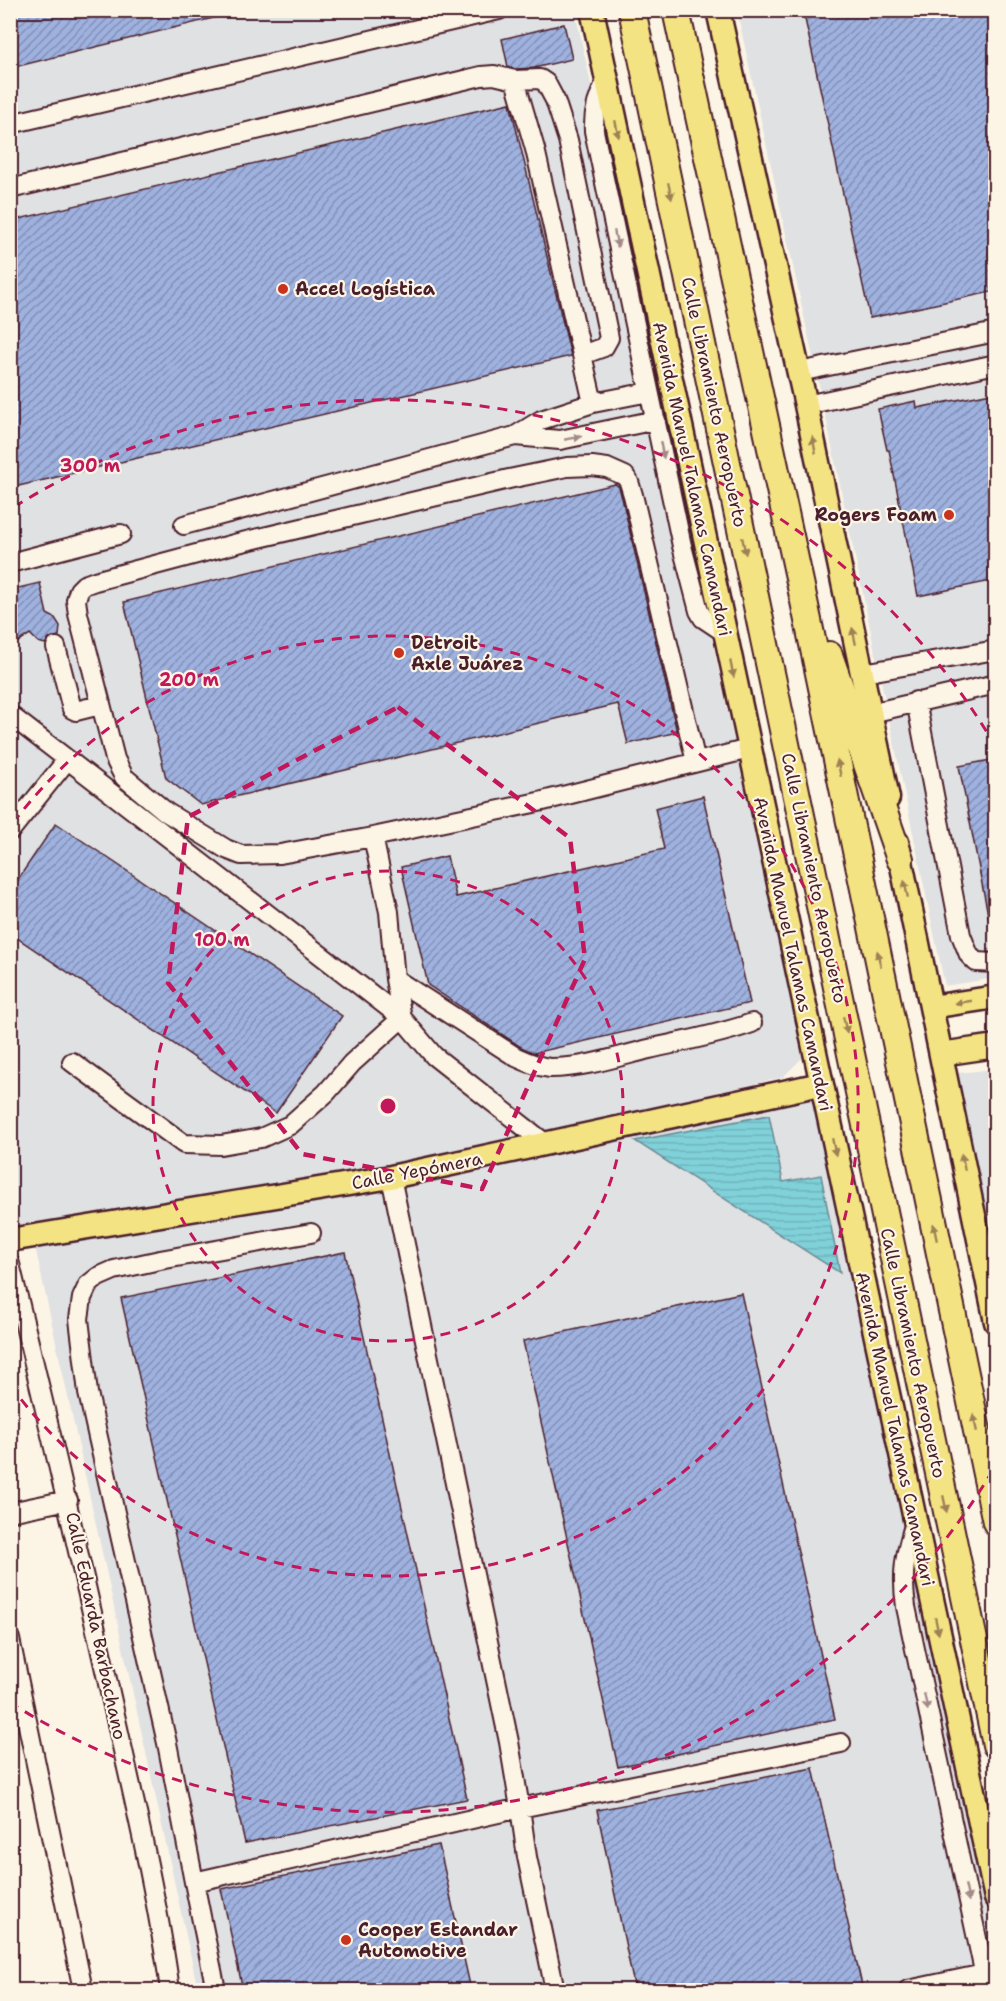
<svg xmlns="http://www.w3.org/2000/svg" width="1006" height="2001" viewBox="0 0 1006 2001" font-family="'Shantell Sans',sans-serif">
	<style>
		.built { fill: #e0e1e3 }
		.water { fill: url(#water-rules); stroke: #6a8a93; stroke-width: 1.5 }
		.building { fill: url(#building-hatch); stroke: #4a1f2b; stroke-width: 1.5 }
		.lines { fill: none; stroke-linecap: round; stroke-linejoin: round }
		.minor-casing { stroke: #4a1f2b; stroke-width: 22 }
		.major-casing { stroke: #4a1f2b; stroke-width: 27 }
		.highway-casing { stroke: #4a1f2b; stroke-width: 30 }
		.minor { stroke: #fcf5e5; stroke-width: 18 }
		.major { stroke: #f4e382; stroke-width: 22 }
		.highway { stroke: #f4e382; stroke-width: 26 }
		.oneway { fill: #9f8156 }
		.oneway2 { fill: #a38a88 }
		.marked { fill: none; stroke: #c2185b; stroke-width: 4.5; stroke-dasharray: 12 8; stroke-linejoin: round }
		.ring { fill: none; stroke: #c2185b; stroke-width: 3; stroke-dasharray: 10 8 }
		.poi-dot { fill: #c8321e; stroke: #fcf5e5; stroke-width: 2 }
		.labels { text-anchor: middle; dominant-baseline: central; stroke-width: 4.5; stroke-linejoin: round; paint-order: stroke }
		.poi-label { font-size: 18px; font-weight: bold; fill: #4a1f2b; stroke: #fcf5e5; text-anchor: start }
		.street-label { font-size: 18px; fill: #4a1f2b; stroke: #fcf5e5 }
		.centre { fill: #c2185b; stroke: #fcf5e5; stroke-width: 3 }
		.ring-label { font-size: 18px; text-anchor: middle; font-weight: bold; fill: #c2185b; stroke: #fcf5e5; stroke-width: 4.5; stroke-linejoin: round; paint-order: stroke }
	</style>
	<defs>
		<pattern id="water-rules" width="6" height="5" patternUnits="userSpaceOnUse" patternTransform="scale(1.5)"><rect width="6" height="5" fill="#80d1d9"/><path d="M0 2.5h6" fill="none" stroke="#70b3ba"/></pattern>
		<pattern id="building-hatch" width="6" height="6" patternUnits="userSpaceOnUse" patternTransform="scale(1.5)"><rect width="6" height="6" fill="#9eb1df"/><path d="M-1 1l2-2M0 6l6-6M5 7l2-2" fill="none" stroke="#838fb5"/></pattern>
	</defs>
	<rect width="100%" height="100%" fill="#fcf5e5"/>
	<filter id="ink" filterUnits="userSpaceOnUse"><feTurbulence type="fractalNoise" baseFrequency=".0167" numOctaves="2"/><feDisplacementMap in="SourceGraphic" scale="12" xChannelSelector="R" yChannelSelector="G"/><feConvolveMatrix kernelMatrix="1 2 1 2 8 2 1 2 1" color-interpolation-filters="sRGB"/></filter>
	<g filter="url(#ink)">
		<!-- built -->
		<path class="built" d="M10,11h565l228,1046 -20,20 -350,86 382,-73 180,861v39h-797l-164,-748 304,-60 -321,44 -7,-29z
			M737,11h258v967l-50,8 -126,-601z
			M995,1069h1l-1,179 -38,-175z"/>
		<!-- water -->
		<path class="water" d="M769,1115l14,67 38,-7 19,98 -205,-132z"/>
		<!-- building -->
		<path class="building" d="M10,10h216v5l-216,53z
			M803,10h193v281l-126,27z
			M564,24l8,35 -38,9 -18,1 -8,-2 -6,-28z
			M510,103l61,253 -561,132v-267z
			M996,392v188l-78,16 -29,-146h-2l-9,-41 38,-8 1,7z
			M615,484l4,3 3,11 55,234 -49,12 -10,-40 -417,101 -35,-27 -42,-176z
			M40,583l7,31 8,4 5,8 -1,10 -10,3 -4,5 -7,-2 -8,-8 -20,13v-27l7,-3 -7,-27z
			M996,759v160l-7,1 -30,-154z
			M703,796l47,207 -216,50 -13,-6 -93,-62 -27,-118 46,-11 9,41 208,-48 -9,-41z
			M56,823l286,193 -66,97 -266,-180v-42z
			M345,1252l122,547 -222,44 -124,-545z
			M741,1293l94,426 -217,48 -95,-426z
			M813,1768l50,222h-228l-38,-180z
			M439,1845l32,145h-228l-22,-101z"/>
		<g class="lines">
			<!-- minor casing -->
			<g class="minor-casing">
				<path id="minor" d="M515,80l25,-1 6,4 9,17 13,40 41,198 -5,9 -22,8
					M607,80c-9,16 -14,33 -13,51l88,415 17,65 4,7 21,14
					M10,124l489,-114
					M10,189l471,-113 13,-1 21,5 20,69 58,254
					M799,372l197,-40
					M806,405l190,-41
					M515,436l45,4 96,-20
					M184,525l331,-89 26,-16 52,-17 56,-11
					M10,563l111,-29
					M56,647l16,62 4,2 24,-6
					M863,673l133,-23
					M916,701l45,234 8,20 7,7 20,1
					M871,713l125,-29
					M10,715l392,303 -50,45 -26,30 -36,32 -29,13 -40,7 -37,-1 -112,-82
					M696,762l-63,-267 -4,-13 -4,-6 -18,-8 -15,-2 -25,1 -58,12 -271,64 -143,38 -11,4 -5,5 -3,10 2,14 37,145 9,18 42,35 60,37 15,6 39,-1 93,-17 170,-36 206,-52
					M10,831l57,-71
					M373,837l16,75 6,67 7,39 32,38 112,88
					M395,979l121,78c11,5 22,10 34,11 33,0 67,-11 99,-19 34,-8 70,-14 103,-26
					M10,1264c36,147 70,294 103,442 21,94 44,189 57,284
					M10,1512l58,-12
					M915,1522c-10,33 -14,50 -9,85l82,383
					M10,1639l73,351
					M194,1882l-27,-139 -79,-350 -9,-74 3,-21 6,-13 10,-8 16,-7 46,-10 151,-27
					M216,1990l-22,-108 326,-74 -11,-66 -118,-565
					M555,1990l-28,-133 -7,-49 321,-65
					M908,1990l76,-16"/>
			</g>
			<!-- major casing -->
			<g class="major-casing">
				<path id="major" d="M592,10l404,1888
					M718,10l88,395 82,393
					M897,842l99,480
					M931,1007l65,-10
					M941,1054l55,-8
					M10,1240l381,-63 430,-93"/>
			</g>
			<!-- highway casing -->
			<g class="highway-casing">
				<path id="highway" d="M632,10l364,1735
					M676,10l124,572 196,940
					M829,655l71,204"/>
			</g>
			<!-- minor -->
			<use href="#minor" class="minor"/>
			<!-- major -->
			<use href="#major" class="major"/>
			<!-- highway -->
			<use href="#highway" class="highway"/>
		</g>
		<!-- one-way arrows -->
		<defs><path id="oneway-solid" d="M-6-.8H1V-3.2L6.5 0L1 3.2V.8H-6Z" transform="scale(1.5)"/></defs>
		<g class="oneway">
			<use href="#oneway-solid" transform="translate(617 129) rotate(78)"/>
			<use href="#oneway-solid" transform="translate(670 191) rotate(78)"/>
			<use href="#oneway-solid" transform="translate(814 445) rotate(-102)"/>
			<use href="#oneway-solid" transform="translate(744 546) rotate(78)"/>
			<use href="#oneway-solid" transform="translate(854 636) rotate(-102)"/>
			<use href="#oneway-solid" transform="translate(732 669) rotate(78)"/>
			<use href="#oneway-solid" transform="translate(839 768) rotate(-102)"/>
			<use href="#oneway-solid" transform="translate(906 889) rotate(-102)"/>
			<use href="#oneway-solid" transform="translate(879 959) rotate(-102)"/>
			<use href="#oneway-solid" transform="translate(963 1002) rotate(172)"/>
			<use href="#oneway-solid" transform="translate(845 1025) rotate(78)"/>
			<use href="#oneway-solid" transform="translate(834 1147) rotate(78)"/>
			<use href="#oneway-solid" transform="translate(963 1162) rotate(-102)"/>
			<use href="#oneway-solid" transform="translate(935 1232) rotate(-102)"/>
			<use href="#oneway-solid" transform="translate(975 1423) rotate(-102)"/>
			<use href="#oneway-solid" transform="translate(945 1504) rotate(78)"/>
			<use href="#oneway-solid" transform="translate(937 1626) rotate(78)"/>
		</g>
		<g class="oneway2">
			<use href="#oneway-solid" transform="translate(616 239) rotate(78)"/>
			<use href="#oneway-solid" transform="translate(573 438) rotate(-11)"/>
			<use href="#oneway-solid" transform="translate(662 450) rotate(78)"/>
			<use href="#oneway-solid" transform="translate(926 1702) rotate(78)"/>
			<use href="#oneway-solid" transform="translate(967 1893) rotate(78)"/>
		</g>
	</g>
	<!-- marked area -->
	<path class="marked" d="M398,707l172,131 15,121 -103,230 -180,-35 -134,-171 20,-166z"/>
	<!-- distance rings -->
	<g class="ring">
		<circle cx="388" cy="1106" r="235"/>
		<path d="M13 823A470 470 0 1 1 13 1389"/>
		<path d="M993 1470A706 706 0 0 1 14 1705M14 507A706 706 0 0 1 993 742"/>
	</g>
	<!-- markers -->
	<g class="poi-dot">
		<circle cx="283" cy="289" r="6"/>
		<circle cx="949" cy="515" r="6"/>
		<circle cx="399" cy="653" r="6"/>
		<circle cx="346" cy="1940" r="6"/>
	</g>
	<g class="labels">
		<!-- poi labels -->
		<g class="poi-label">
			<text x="295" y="289">Accel Logística</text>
			<text x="937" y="515" text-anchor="end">Rogers Foam</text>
			<text x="411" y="643">Detroit<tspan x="411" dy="21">Axle Juárez</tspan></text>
			<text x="358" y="1930">Cooper Estandar<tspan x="358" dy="21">Automotive</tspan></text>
		</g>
		<!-- street labels -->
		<g class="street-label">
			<text transform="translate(714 402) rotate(78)">Calle Libramiento Aeropuerto</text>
			<text transform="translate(692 479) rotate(78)">Avenida Manuel Talamas Camandari</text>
			<text transform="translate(814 878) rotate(78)">Calle Libramiento Aeropuerto</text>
			<text transform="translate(793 954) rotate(78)">Avenida Manuel Talamas Camandari</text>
			<text transform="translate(417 1171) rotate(-11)">Calle Yepómera</text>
			<text transform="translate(913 1353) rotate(78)">Calle Libramiento Aeropuerto</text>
			<text transform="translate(895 1429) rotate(78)">Avenida Manuel Talamas Camandari</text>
			<text transform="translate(96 1626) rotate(78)">Calle Eduarda Barbachano</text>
		</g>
	</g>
	<circle cx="388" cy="1106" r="9" class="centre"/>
	<g class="ring-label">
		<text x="90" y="472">300 m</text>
		<text x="189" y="686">200 m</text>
		<text x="222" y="946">100 m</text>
	</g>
	<!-- margin -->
	<rect width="1006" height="2001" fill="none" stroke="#fcf5e5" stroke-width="36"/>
	<rect x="18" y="18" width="970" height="1965" fill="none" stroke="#4a1f2b" stroke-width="2" filter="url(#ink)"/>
</svg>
